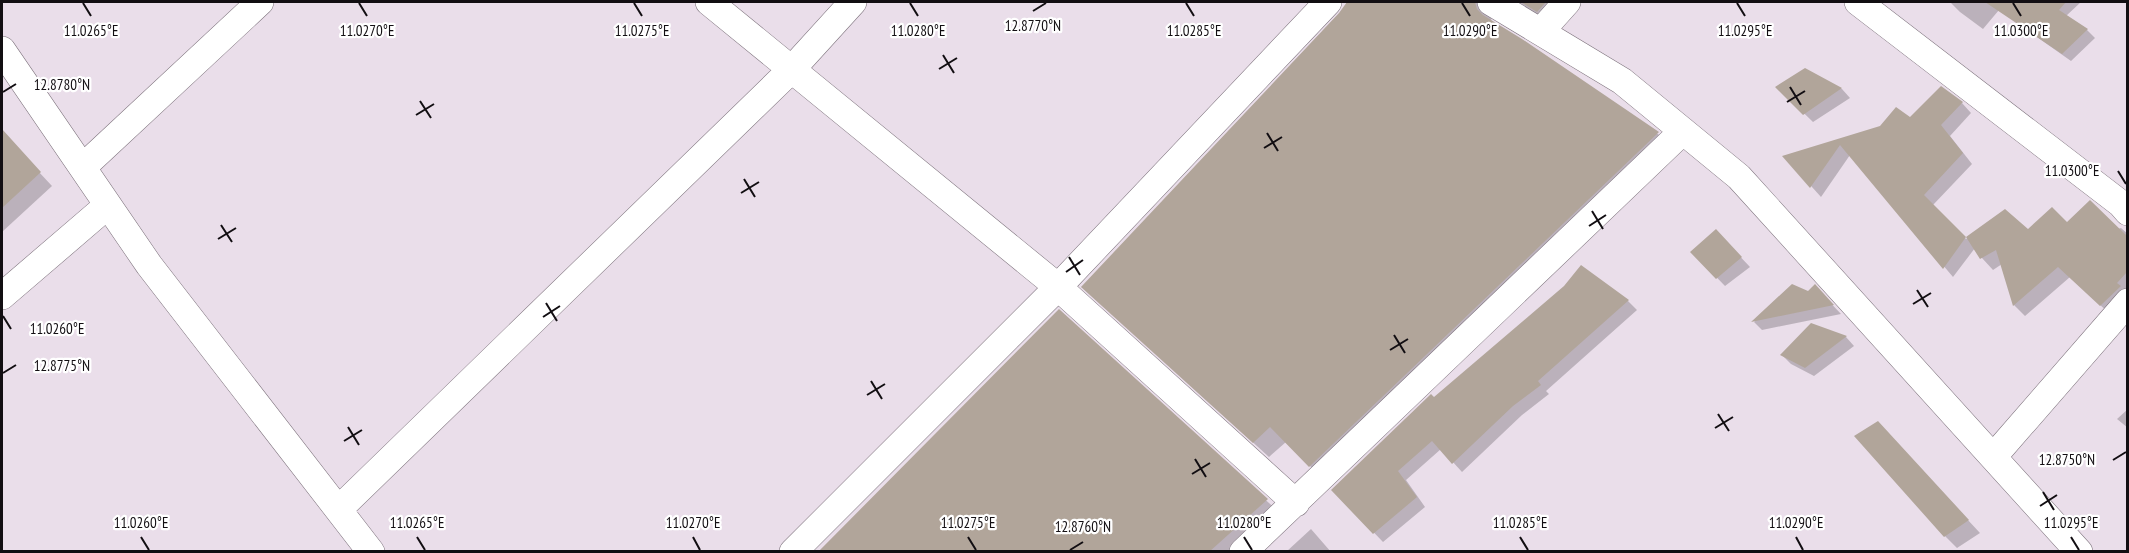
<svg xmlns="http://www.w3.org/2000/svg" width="2129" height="553" viewBox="0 0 2129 553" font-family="'PT Sans Narrow',sans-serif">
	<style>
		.shadow { fill: #0003 }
		.building { fill: #b1a59a }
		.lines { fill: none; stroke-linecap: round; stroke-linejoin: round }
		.minor-casing { stroke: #7d727c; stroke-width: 28 }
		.minor { stroke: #fff; stroke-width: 27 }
		.ticks { fill: none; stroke: #120e12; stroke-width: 2 }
		.ticks-label { font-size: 15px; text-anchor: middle; fill: #120e12; stroke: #fff; stroke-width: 4.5; stroke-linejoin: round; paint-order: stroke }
	</style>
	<rect width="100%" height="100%" fill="#eadeea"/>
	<!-- shadow -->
	<path class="shadow" d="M1350,2h156l-14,8 -1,12 30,18 137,94 15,15 -348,332 -39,-39 -17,15 -186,-170z
		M1510,2h72h-5l-24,24z
		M1953,2h128l-15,14 21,14 8,8 -24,23 -72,-51 -16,19 -23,-17 -9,-9z
		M1805,70l37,19 8,9 -37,24 -36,-35z
		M1962,103l9,10 -21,23 22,28 -39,41 33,34 39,-28 23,20 40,-7 50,5 3,-1 7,6v68l-16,14 -42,-39 -45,39 -11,-11 -12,-41 -9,6 -11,-12 -7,-10 -22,29 -103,-122 -29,42 -36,-40z
		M10,141l42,45 -50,46v-84z
		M1716,231l34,36 -25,19 -33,-34z
		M1581,267l47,34 9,9 -91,81 3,3 -27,21 -60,57 -21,-23 -35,31 19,27 -42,35 -50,-52 232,-203z
		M1792,286l16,7 15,2 18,19 -79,16 -8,-8z
		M1059,311l223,204 -40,37h-422z
		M1812,325l34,12 8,9 -40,30 -23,-12 -9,-9z
		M2128,409v19l-11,-9z
		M1890,436l90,97 -23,15 -12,-12z
		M1311,529l20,23h-45z"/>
	<!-- building -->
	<path class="building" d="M1347,2h128l2,7 6,6 39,24 137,93 -350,335 -39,-40 -17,16 -172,-156 258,-274z
		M1521,2h25l-9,10z
		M1985,2h81l-7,8 29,19 -26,25z
		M1805,68l37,20 -39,27 -28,-28z
		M1941,86l22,16 -22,23 22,28 -39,42 42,42 -23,32 -103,-124 -30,43 -28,-32 98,-30 16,-19 14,10z
		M2,129l39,43 -39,36z
		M2090,200l37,36v36l-10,11 4,3 -21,20 -42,-39 -45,39 -17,-56 -16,9 -14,-22 39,-28 23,20 24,-22 15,15z
		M1716,229l26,28 -26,22 -26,-27z
		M1581,265l48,35 -91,81 3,4 -28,21 -61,58 -20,-23 -34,30 19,26 -44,37 -42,-44 100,-96 3,3 130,-111z
		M1792,284l16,7 7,-7 19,21 -83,17z
		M1059,309l209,190 -59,53h-391z
		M1811,323l36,13 -42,32 -25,-13z
		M1878,421l91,99 -25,17 -90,-101z"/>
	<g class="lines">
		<!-- minor casing -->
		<g class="minor-casing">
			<path id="minor" d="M709,2l349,285 238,216
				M1491,2l131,79 117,96 340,375
				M1858,2l263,202 7,8
				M1541,31l26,-29
				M2,50l147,215 222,287
				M83,167l177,-165
				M2,296l106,-91
				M1994,456l134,-154
				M339,509l453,-440 61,-67
				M793,552l265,-265 270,-285
				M1243,552l440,-421"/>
		</g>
		<!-- minor -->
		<use href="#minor" class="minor"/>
	</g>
	<!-- ticks -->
	<path class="ticks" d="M83,3l8,13M359,3l8,13M634,3l8,13M910,3l8,13M1186,3l8,13M1462,3l8,13M1737,3l8,13M2013,3l8,13M1033,11l13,-8M943,55l11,18M939,69l18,-11M1790,87l11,18M3,92l13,-8M420,101l11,17M1787,102l18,-11M416,115l18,-11M1267,133l11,18M1264,148l18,-11M2118,171l8,13M744,179l11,18M741,193l18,-11M1592,211l11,18M221,225l11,17M1589,226l17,-11M218,239l18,-11M1069,257l11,18M1066,272l17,-12M1917,290l11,17M546,303l11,18M1913,304l18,-11M3,316l8,13M543,317l17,-11M1394,335l11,18M1390,350l18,-11M3,373l13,-8M871,381l11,18M867,395l18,-11M1718,414l11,17M348,427l11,18M1715,428l18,-11M344,441l18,-11M1195,459l11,18M2113,460l13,-8M1192,474l18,-11M2043,492l11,18M2040,506l17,-11M141,537l8,13M417,537l8,13M693,537l7,13M968,537l8,13M1244,537l8,13M1520,537l8,13M1796,537l7,13M2071,537l8,13M1070,550l13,-8"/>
	<g class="ticks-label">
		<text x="1033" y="31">12.8770°N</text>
		<text x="91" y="36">11.0265°E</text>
		<text x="367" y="36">11.0270°E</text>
		<text x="642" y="36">11.0275°E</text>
		<text x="918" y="36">11.0280°E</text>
		<text x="1194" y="36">11.0285°E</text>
		<text x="1470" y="36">11.0290°E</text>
		<text x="1745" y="36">11.0295°E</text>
		<text x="2021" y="36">11.0300°E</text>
		<text x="62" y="90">12.8780°N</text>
		<text x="2072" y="176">11.0300°E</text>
		<text x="57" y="334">11.0260°E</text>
		<text x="62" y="371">12.8775°N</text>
		<text x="2067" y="465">12.8750°N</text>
		<text x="141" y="528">11.0260°E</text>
		<text x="417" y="528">11.0265°E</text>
		<text x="693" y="528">11.0270°E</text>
		<text x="968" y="528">11.0275°E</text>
		<text x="1244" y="528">11.0280°E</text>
		<text x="1520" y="528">11.0285°E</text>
		<text x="1796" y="528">11.0290°E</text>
		<text x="2071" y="528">11.0295°E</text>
		<text x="1083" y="532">12.8760°N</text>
	</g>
	<!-- border -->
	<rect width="2129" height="553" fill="none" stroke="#120e12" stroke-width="6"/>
</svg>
